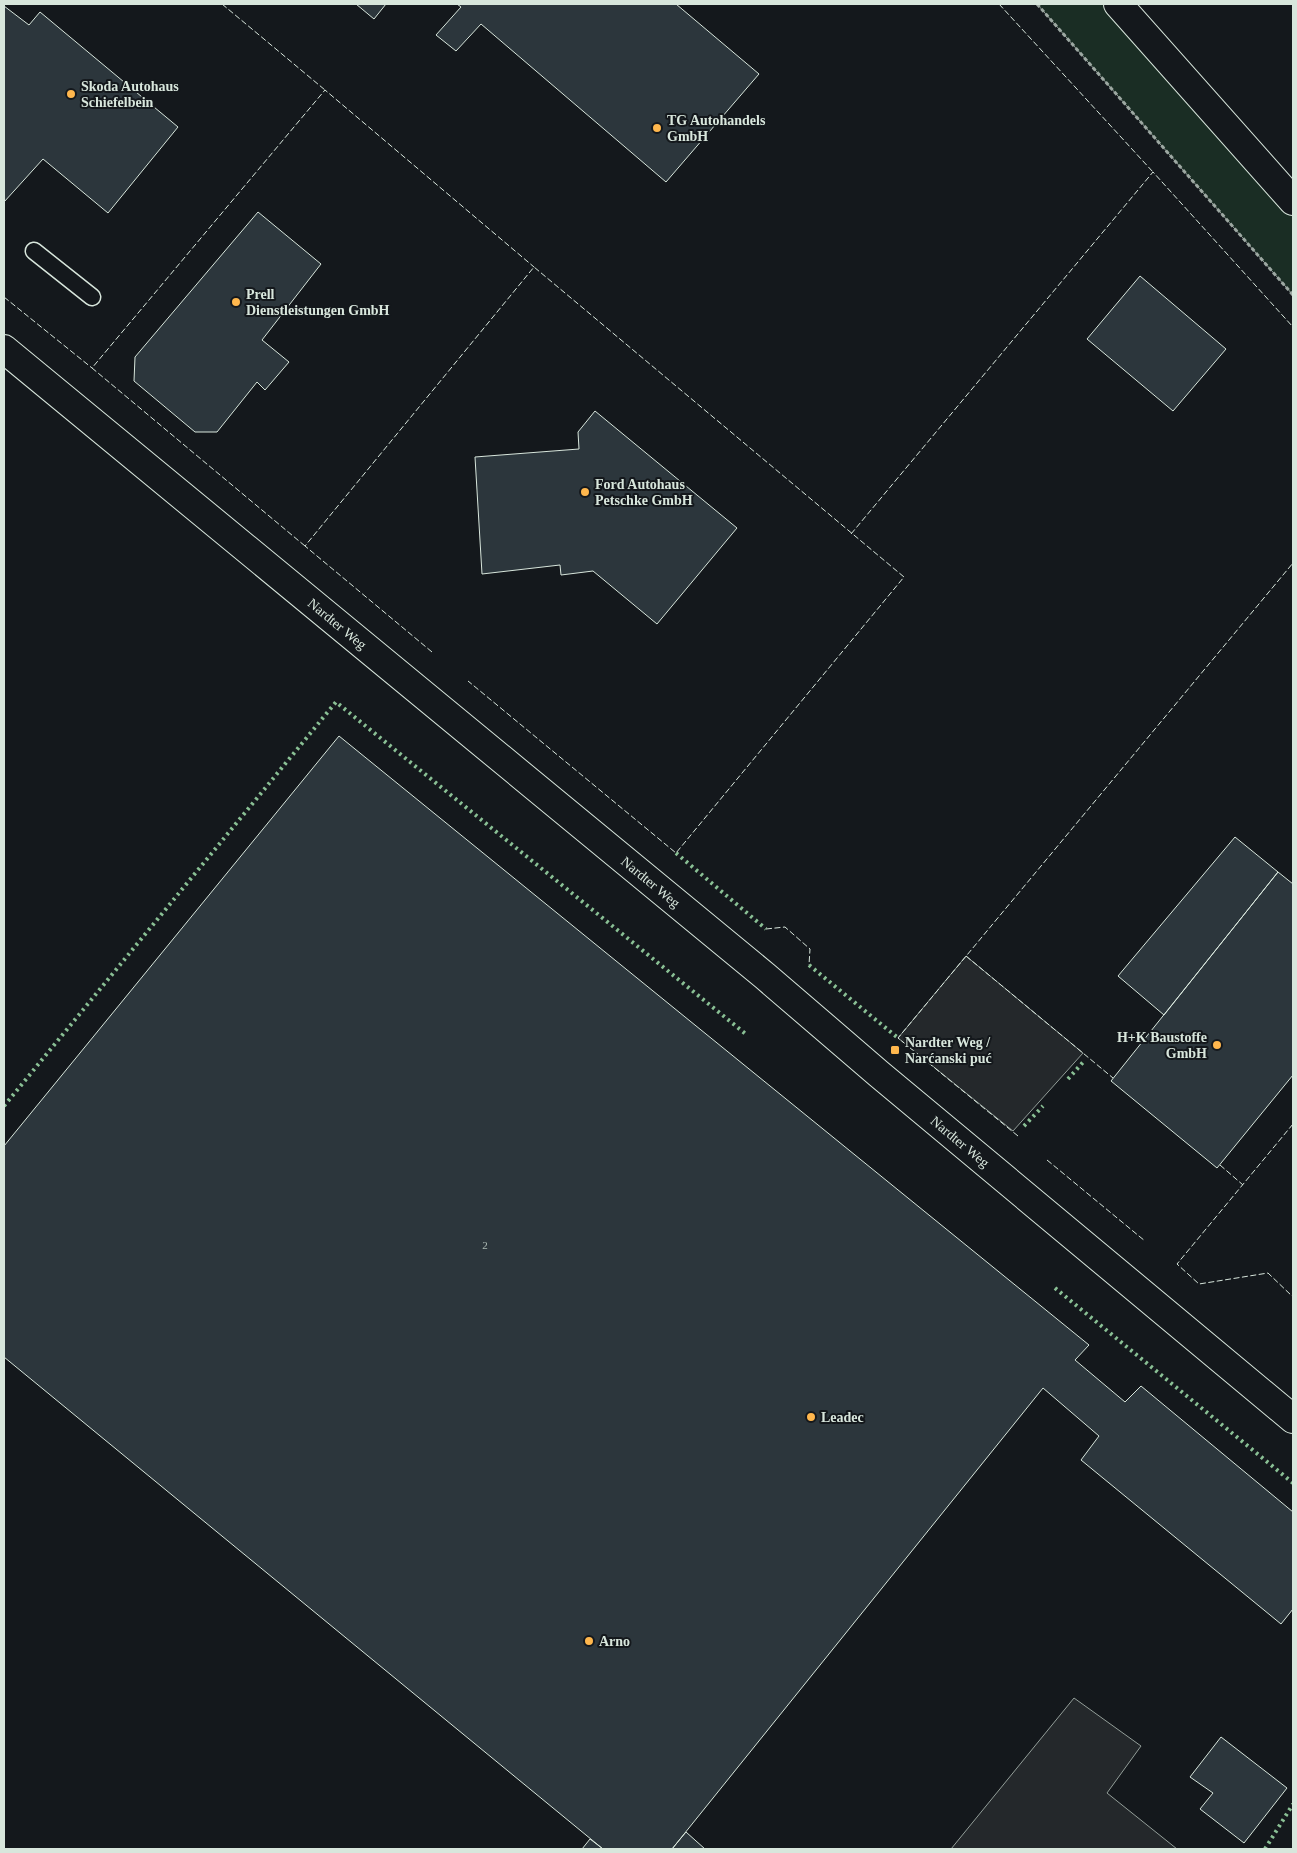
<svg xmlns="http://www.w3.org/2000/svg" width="1297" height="1853" viewBox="0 0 1297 1853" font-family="Georgia,serif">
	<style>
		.green { fill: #1a2d24; stroke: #939e99 }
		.parking { fill: #24282b; stroke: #939e99 }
		.building { fill: #2c363c; stroke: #d8e6dc }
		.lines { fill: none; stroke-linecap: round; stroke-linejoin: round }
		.service-casing { stroke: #d8e6dc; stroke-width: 19 }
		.minor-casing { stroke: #d8e6dc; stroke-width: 30 }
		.primary-casing { stroke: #d8e6dc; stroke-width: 30 }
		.path { stroke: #9da8a2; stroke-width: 3; stroke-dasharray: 4 2.5; stroke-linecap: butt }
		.service { stroke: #14181c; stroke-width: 16 }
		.minor { stroke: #14181c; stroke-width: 28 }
		.primary { stroke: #14181c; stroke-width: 28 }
		.hedge { stroke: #8ac095; stroke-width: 4; stroke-dasharray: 2.5 4; stroke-linecap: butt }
		.fence { stroke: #d8e6dc; stroke-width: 1; stroke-dasharray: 6 2.5; stroke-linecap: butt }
		.poi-dot { fill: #ffb74d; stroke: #14181c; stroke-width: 2 }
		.labels { text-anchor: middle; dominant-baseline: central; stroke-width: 4; stroke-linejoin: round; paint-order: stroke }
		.number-label { font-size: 11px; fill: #adbab4 }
		.poi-label { font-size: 14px; font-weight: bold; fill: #d8e6dc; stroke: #14181c; text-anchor: start }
		.street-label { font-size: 14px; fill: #d8e6dc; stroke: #14181c }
	</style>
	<rect width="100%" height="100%" fill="#14181c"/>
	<!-- green -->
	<path class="green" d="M1037,4h80l176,198v93z"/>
	<!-- parking -->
	<path class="parking" d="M966,956l117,97 -70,78 -115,-93z
		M1074,1698l67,48 -34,47 70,56h-226z"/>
	<!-- building -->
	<path class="building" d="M356,4h30l-12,15z
		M457,4h219l83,70 -93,108 -185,-158 -25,27 -20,-16 25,-28z
		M4,6l25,19 11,-13 138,115 -70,86 -65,-54 -39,43z
		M258,212l63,52 -59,76 27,22 -24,28 -8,-8 -40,50h-22l-61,-51 1,-24z
		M1140,276l86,73 -53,62 -86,-72z
		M595,411l142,117 -80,96 -64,-53 -32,4 -1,-10 -78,9 -7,-117 104,-8 -1,-17z
		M339,736l750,609 -14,15 50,42 16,-16 152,126v97l-12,15 -200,-164 18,-24 -56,-48 -371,461h-69l-599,-492v-211z
		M1235,837l43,35 -114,143 -46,-39z
		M1278,872l15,12v191l-76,93 -106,-87z
		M1221,1737l66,51 -43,55 -44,-34 13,-16 -23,-16z
		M686,1832l19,17h-33z
		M590,1839l13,10h-21z"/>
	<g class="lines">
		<!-- service casing -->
		<g class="service-casing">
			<path id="service" d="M34,251l58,46"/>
		</g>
		<!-- minor casing -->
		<g class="minor-casing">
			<g id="minor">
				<path id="s1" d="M4,349l761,627 114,98 414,345"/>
			</g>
		</g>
		<!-- primary casing -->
		<g class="primary-casing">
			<path id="primary" d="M1118,4l175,197"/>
		</g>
		<!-- path -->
		<path class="path" d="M1037,4l256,291"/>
		<!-- service -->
		<use href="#service" class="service"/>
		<!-- minor -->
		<use href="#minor" class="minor"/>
		<!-- primary -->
		<use href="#primary" class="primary"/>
		<!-- hedge -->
		<path class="hedge" d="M676,853l90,76
			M809,965l89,73
			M1068,1079l17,-19
			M4,1106l332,-404 411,333
			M1024,1126l19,-20
			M1055,1288l238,195
			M1265,1849l28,-45"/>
		<!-- fence -->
		<path class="fence" d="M222,4l103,86
			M999,4l154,168
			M4,297l88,71
			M851,534l302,-362 140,155
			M305,546l-213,-178 233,-278 209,177
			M432,652l-127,-106 229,-279 370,310 -228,276 -208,-172
			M766,929l19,-2 25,22 -1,16
			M966,956l147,122
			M1293,1124l-116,140 22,20 69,-11 25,24
			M1018,1136l-120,-98 395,-475
			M1047,1160l98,81
			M1220,1165l23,20"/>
	</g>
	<!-- markers -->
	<g class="poi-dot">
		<circle cx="71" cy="94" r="5"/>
		<circle cx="657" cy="128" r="5"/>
		<circle cx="236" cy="302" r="5"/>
		<circle cx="585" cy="492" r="5"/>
		<circle cx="1217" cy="1045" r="5"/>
		<rect x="890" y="1045" width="10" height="10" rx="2.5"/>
		<circle cx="811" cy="1417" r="5"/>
		<circle cx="589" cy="1641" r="5"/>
	</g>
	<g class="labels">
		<!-- number labels -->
		<g class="number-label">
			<text x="485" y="1245">2</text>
		</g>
		<!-- poi labels -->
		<g class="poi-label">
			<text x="81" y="86">Skoda Autohaus<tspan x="81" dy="16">Schiefelbein</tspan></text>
			<text x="667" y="120">TG Autohandels<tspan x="667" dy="16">GmbH</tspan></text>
			<text x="246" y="294">Prell<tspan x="246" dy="16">Dienstleistungen GmbH</tspan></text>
			<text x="595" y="484">Ford Autohaus<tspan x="595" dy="16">Petschke GmbH</tspan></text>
			<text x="1207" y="1037" text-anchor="end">H+K Baustoffe<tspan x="1207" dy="16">GmbH</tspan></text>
			<text x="905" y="1042">Nardter Weg /<tspan x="905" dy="16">Narćanski puć</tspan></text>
			<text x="821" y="1417">Leadec</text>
			<text x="599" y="1641">Arno</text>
		</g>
		<!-- street labels -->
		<g class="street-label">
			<text stroke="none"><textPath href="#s1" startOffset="432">Nardter Weg</textPath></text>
			<text stroke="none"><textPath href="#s1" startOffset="838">Nardter Weg</textPath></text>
			<text stroke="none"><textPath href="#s1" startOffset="1242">Nardter Weg</textPath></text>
		</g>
	</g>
	<!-- border -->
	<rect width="1297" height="1853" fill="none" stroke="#d8e6dc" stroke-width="10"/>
</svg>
